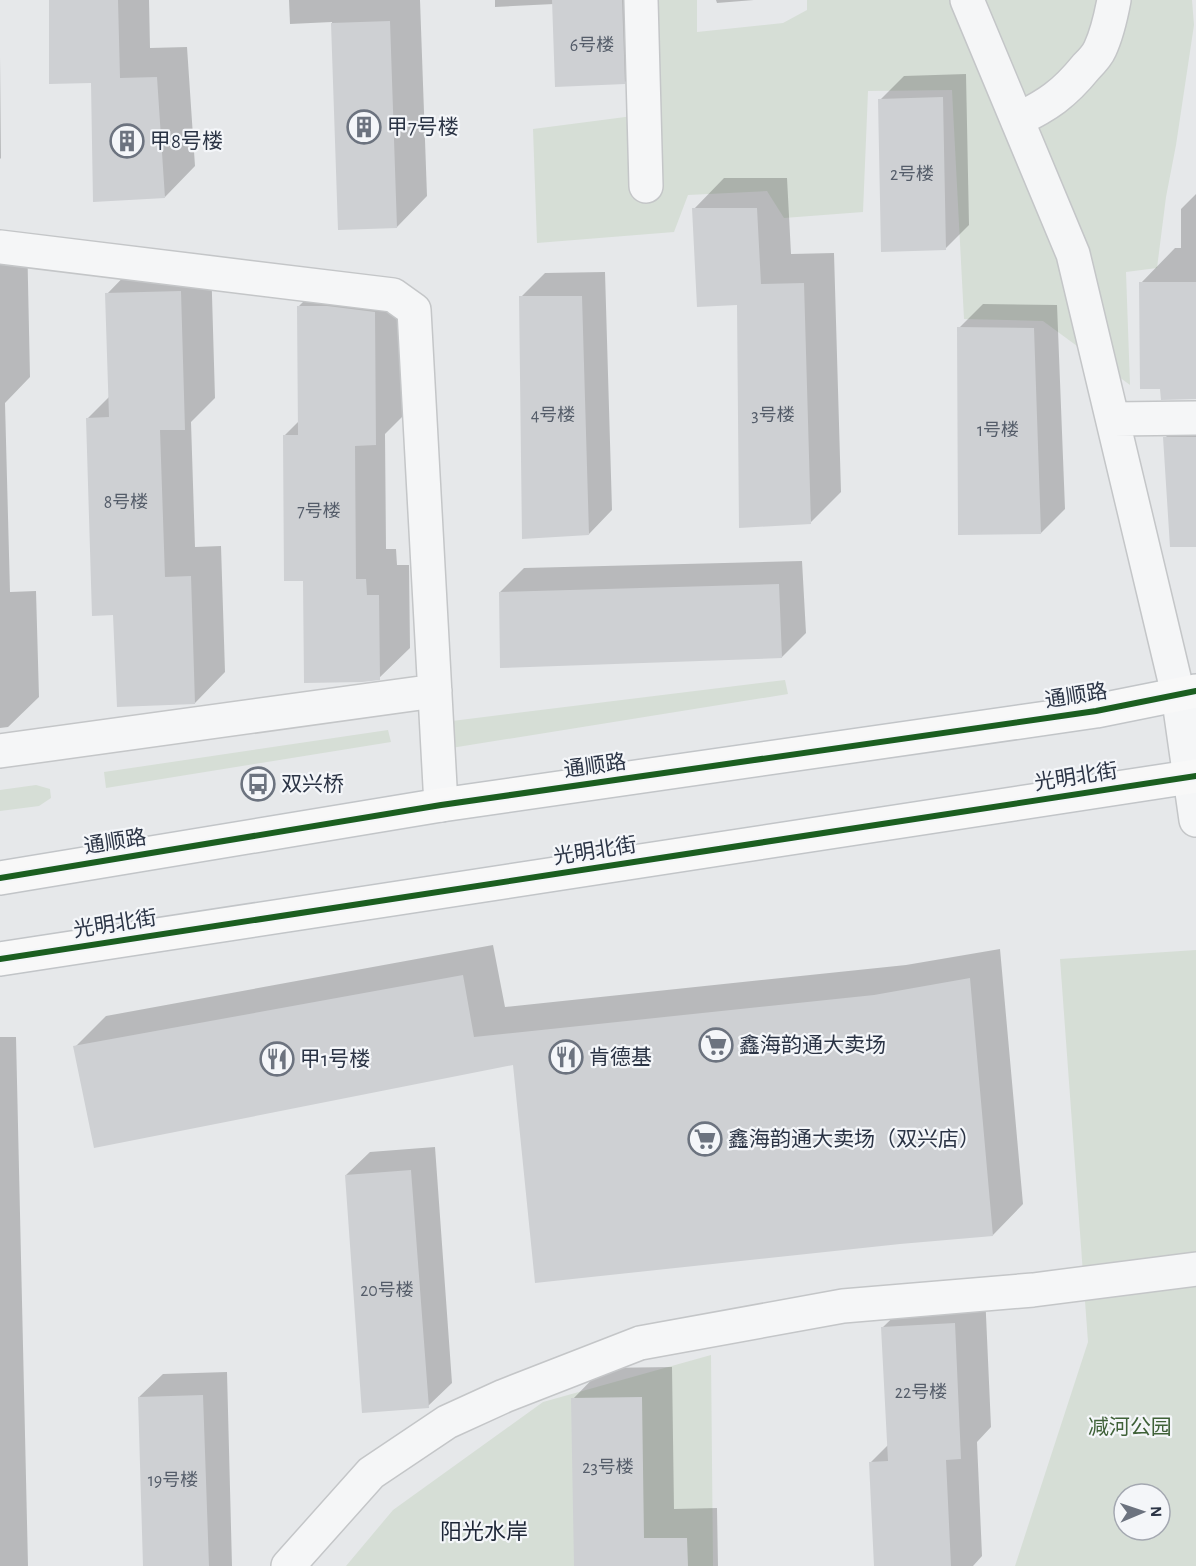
<svg xmlns="http://www.w3.org/2000/svg" width="1196" height="1566" viewBox="0 0 1196 1566" font-family="'Alegreya Sans','Noto Sans SC',sans-serif">
	<style>
		.green { fill: #d6ded6; fill-rule: evenodd }
		.shadow { fill: #0003 }
		.building { fill: #ced0d3 }
		.lines { fill: none; stroke-linecap: round; stroke-linejoin: round }
		.minor-casing { stroke: #c4c6c8; stroke-width: 36 }
		.major-casing { stroke: #c2c5c8; stroke-width: 36 }
		.minor { stroke: #f5f6f7; stroke-width: 33 }
		.major { stroke: #f8f8f8; stroke-width: 33 }
		.cycleway-casing { stroke: #f4f6f9; stroke-width: 10 }
		.cycleway { stroke: #1b5e20; stroke-width: 6 }
		.labels { text-anchor: middle; dominant-baseline: central; stroke-width: 4.5; stroke-linejoin: round; paint-order: stroke }
		.number-label { font-size: 18px; fill: #545c69 }
		.poi-label { font-size: 21px; fill: #2b3445; stroke: #f4f6f9; text-anchor: start }
		.street-label { font-size: 21px; fill: #2b3445; stroke: #f4f6f9 }
		.park-label { font-size: 21px; fill: #3f6138; stroke: #f4f6f9 }
		.neighbourhood-label { font-size: 22px; fill: #1d2536; stroke: #f4f6f9 }
	</style>
	<rect width="100%" height="100%" fill="#e6e8ea"/>
	<!-- green -->
	<path class="green" d="M654,0h43v32l86,-9 24,-13v-10h385l2,25 -18,120 -10,52 -9,71 -31,4 4,113 -87,-64 -79,-2 -12,-229 -84,1 -5,121 -79,6 -17,-27 -79,4 -14,37 -137,11 -4,-114 123,-16z
		M785,680l3,14 -343,55 -1,-27z
		M388,730l3,12 -285,46 -2,-16z
		M36,785l14,4 1,9 -12,8 -39,5v-21z
		M1196,950v616h-181l73,-224 -28,-383zM1124,1494h36v36h-36z
		M711,1355l2,211h-367l47,-56 150,-108z"/>
	<!-- shadow -->
	<path class="shadow" d="M51,0h98l1,48 37,-1 8,119 -30,31 -73,-116z
		M289,0h131l7,196 -30,31 -58,1 -7,-206 -42,2z
		M495,0h158l1,52 -30,31 -70,-79 -59,3z
		M716,0h38l-37,3z
		M0,56l1,102 -1,1z
		M966,74l3,151 -24,24 -65,-149 24,-24z
		M724,178h63l4,76 43,-1 7,239 -30,30 -72,-219 -45,-94z
		M1196,194v204l-55,-115 34,-35h6v-39z
		M27,235l3,142 -25,26 5,189 26,-1 3,106 -31,30 -8,1v-492z
		M211,261l4,137 -24,24 4,125 26,-1 4,126 -30,31 -80,-89 -27,-196 22,-22 -3,-102 30,-31z
		M605,272l7,238 -23,24 -68,-237 24,-24z
		M329,276h29l47,6 1,131 -21,21 1,115h10l1,16h12l1,83 -31,30 -75,-98 -20,-144 16,-16 -2,-113z
		M983,304l74,1 8,204 -24,24 -82,-205z
		M1196,406v139l-31,-107z
		M802,561l4,72 -24,24 -282,-65 24,-24z
		M493,945l12,62 401,-42 94,-16 23,255 -30,31 -479,-172 -439,-16 31,-31z
		M0,1037h16l12,529h-28z
		M435,1147l17,236 -24,23 -82,-231 24,-23z
		M985,1293l6,134 -14,15 5,114 -9,10h-97l-5,-104 18,-18 -6,-117 31,-30z
		M672,1367l2,142 43,-1 1,58h-143l-2,-167 30,-31z
		M227,1372l5,194h-88l-5,-169 24,-23z"/>
	<!-- building -->
	<path class="building" d="M49,0h69l2,78 37,-1 8,121 -72,4 -2,-119 -42,1z
		M552,0h70l3,84 -70,3z
		M390,21l7,207 -59,2 -7,-207z
		M943,97l3,153 -65,2 -3,-153z
		M692,208h65l4,76 43,-1 7,241 -72,4 -2,-223 -40,2z
		M1139,282h57v117l-35,1 -1,-11h-20z
		M181,291l4,139h-25l5,147 26,-1 4,128 -78,3 -4,-92 -21,1 -6,-198 23,-1 -4,-124z
		M519,296h63l7,239 -67,4z
		M297,306h30l48,6 1,133 -21,1 1,133h10l1,16h12l1,85 -18,2 -58,1 -1,-102h-19l-1,-146h15z
		M957,327l77,1 7,206 -83,1z
		M1163,437h33v110h-26z
		M779,584l3,74 -282,10 -1,-76z
		M463,975l11,62 400,-42 96,-17 23,258 -93,8 -365,39 -22,-218 -419,83 -21,-102z
		M411,1170l18,238 -67,5 -17,-238z
		M955,1323l6,136 -15,1 5,106h-77l-5,-104 19,-1 -7,-134z
		M203,1395l6,171h-66l-5,-169z
		M642,1397l2,141h43l1,28h-114l-3,-168z"/>
	<g class="lines">
		<!-- minor casing -->
		<g class="minor-casing">
			<path id="minor" d="M641,0l5,186
				M967,0l106,254 105,440 18,126
				M1017,120c31,-15 47,-26 69,-53 5,-5 11,-11 14,-18 7,-15 11,-33 14,-49
				M0,247l393,48 21,15 27,495
				M1114,419l82,-1
				M0,751l435,-60
				M288,1566l83,-93 76,-51 57,-26 136,-53 203,-37 190,-16 163,-21"/>
		</g>
		<!-- major casing -->
		<g class="major-casing">
			<path id="major" d="M0,878l441,-73 655,-94 100,-20
				M0,959l1196,-183"/>
		</g>
		<!-- minor -->
		<use href="#minor" class="minor"/>
		<!-- major -->
		<use href="#major" class="major"/>
		<!-- cycleway casing -->
		<g class="cycleway-casing">
			<path id="cycleway" d="M0,878l441,-73 655,-94 100,-20
				M0,959l1196,-183"/>
		</g>
		<!-- cycleway -->
		<use href="#cycleway" class="cycleway"/>
	</g>
	<!-- icons -->
	<defs>
		<g id="building-ring" transform="scale(1.725)"><circle r="9.5" fill="#f4f6f9" stroke="#6c737f" stroke-width="1.5"/><path d="M-4-6H4V6H1V3H-1V6H-4ZM-2.5-4.3h1.7v1.8h-1.7ZM.8-4.3h1.7v1.8H.8ZM-2.5-1h1.7V.8h-1.7ZM.8-1h1.7V.8H.8Z" fill="#6c737f"/></g>
		<g id="bus-ring" transform="scale(1.725)"><circle r="9.5" fill="#f4f6f9" stroke="#6c737f" stroke-width="1.5"/><path d="M-5-6H5V4H4V6H2V4H-2V6H-4V4H-5ZM-3.5-4V0h7V-4ZM-3.5 1.2v1.5H-2V1.2ZM2 1.2v1.5H3.5V1.2Z" fill="#6c737f"/></g>
		<g id="supermarket-ring" transform="scale(1.725)"><circle r="9.5" fill="#f4f6f9" stroke="#6c737f" stroke-width="1.5"/><path d="M-6-5.5h2.5l.6 2H6L4.5 2H-2.5L-4.4-4H-6ZM-1.5 3.2a1.3 1.3 0 1 0 .1 0ZM3 3.2a1.3 1.3 0 1 0 .1 0Z" fill="#6c737f"/></g>
		<g id="restaurant-ring" transform="scale(1.725)"><circle r="9.5" fill="#f4f6f9" stroke="#6c737f" stroke-width="1.5"/><path d="M-5-6h1v4h1v-4h1v4h1v-4h1v5L-1.5 .5V6h-2V.5L-5-1ZM5-6V6H3V1.5H1.5Q1.5-4 5-6Z" fill="#6c737f"/></g>
	</defs>
	<g fill-rule="evenodd">
		<use href="#building-ring" x="364" y="127"/>
		<use href="#building-ring" x="127" y="141"/>
		<use href="#bus-ring" x="258" y="784"/>
		<use href="#supermarket-ring" x="716" y="1045"/>
		<use href="#restaurant-ring" x="566" y="1057"/>
		<use href="#restaurant-ring" x="277" y="1059"/>
		<use href="#supermarket-ring" x="705" y="1139"/>
	</g>
	<g class="labels">
		<!-- number labels -->
		<g class="number-label">
			<text x="592" y="46">6号楼</text>
			<text x="912" y="175">2号楼</text>
			<text x="553" y="416">4号楼</text>
			<text x="773" y="416">3号楼</text>
			<text x="998" y="431">1号楼</text>
			<text x="126" y="503">8号楼</text>
			<text x="319" y="512">7号楼</text>
			<text x="387" y="1291">20号楼</text>
			<text x="921" y="1393">22号楼</text>
			<text x="608" y="1468">23号楼</text>
			<text x="173" y="1481">19号楼</text>
		</g>
		<!-- poi labels -->
		<g class="poi-label">
			<text x="387" y="127">甲7号楼</text>
			<text x="150" y="141">甲8号楼</text>
			<text x="281" y="784">双兴桥</text>
			<text x="739" y="1045">鑫海韵通大卖场</text>
			<text x="589" y="1057">肯德基</text>
			<text x="300" y="1059">甲1号楼</text>
			<text x="728" y="1139">鑫海韵通大卖场（双兴店）</text>
		</g>
		<!-- street labels -->
		<g class="street-label">
			<text transform="translate(1076 696) rotate(-9)">通顺路</text>
			<text transform="translate(595 766) rotate(-8)">通顺路</text>
			<text transform="translate(1076 777) rotate(-9)">光明北街</text>
			<text transform="translate(115 842) rotate(-9)">通顺路</text>
			<text transform="translate(595 851) rotate(-9)">光明北街</text>
			<text transform="translate(115 924) rotate(-9)">光明北街</text>
		</g>
		<!-- park labels -->
		<g class="park-label">
			<text x="1130" y="1427">减河公园</text>
		</g>
		<!-- neighbourhood labels -->
		<g class="neighbourhood-label">
			<text x="484" y="1532">阳光水岸</text>
		</g>
	</g>
	<!-- north arrow -->
	<g transform="translate(1142 1512) rotate(88)"><circle r="28" fill="#f4f6f9" stroke="#a4a8b1" stroke-width="1.5"/>
	<path d="M0-4.5L10 22L0 15L-10 22Z" fill="#6c737f"/>
	<text y="-9" font-size="16" font-weight="bold" text-anchor="middle" fill="#2b3445">N</text>
	</g>
</svg>
